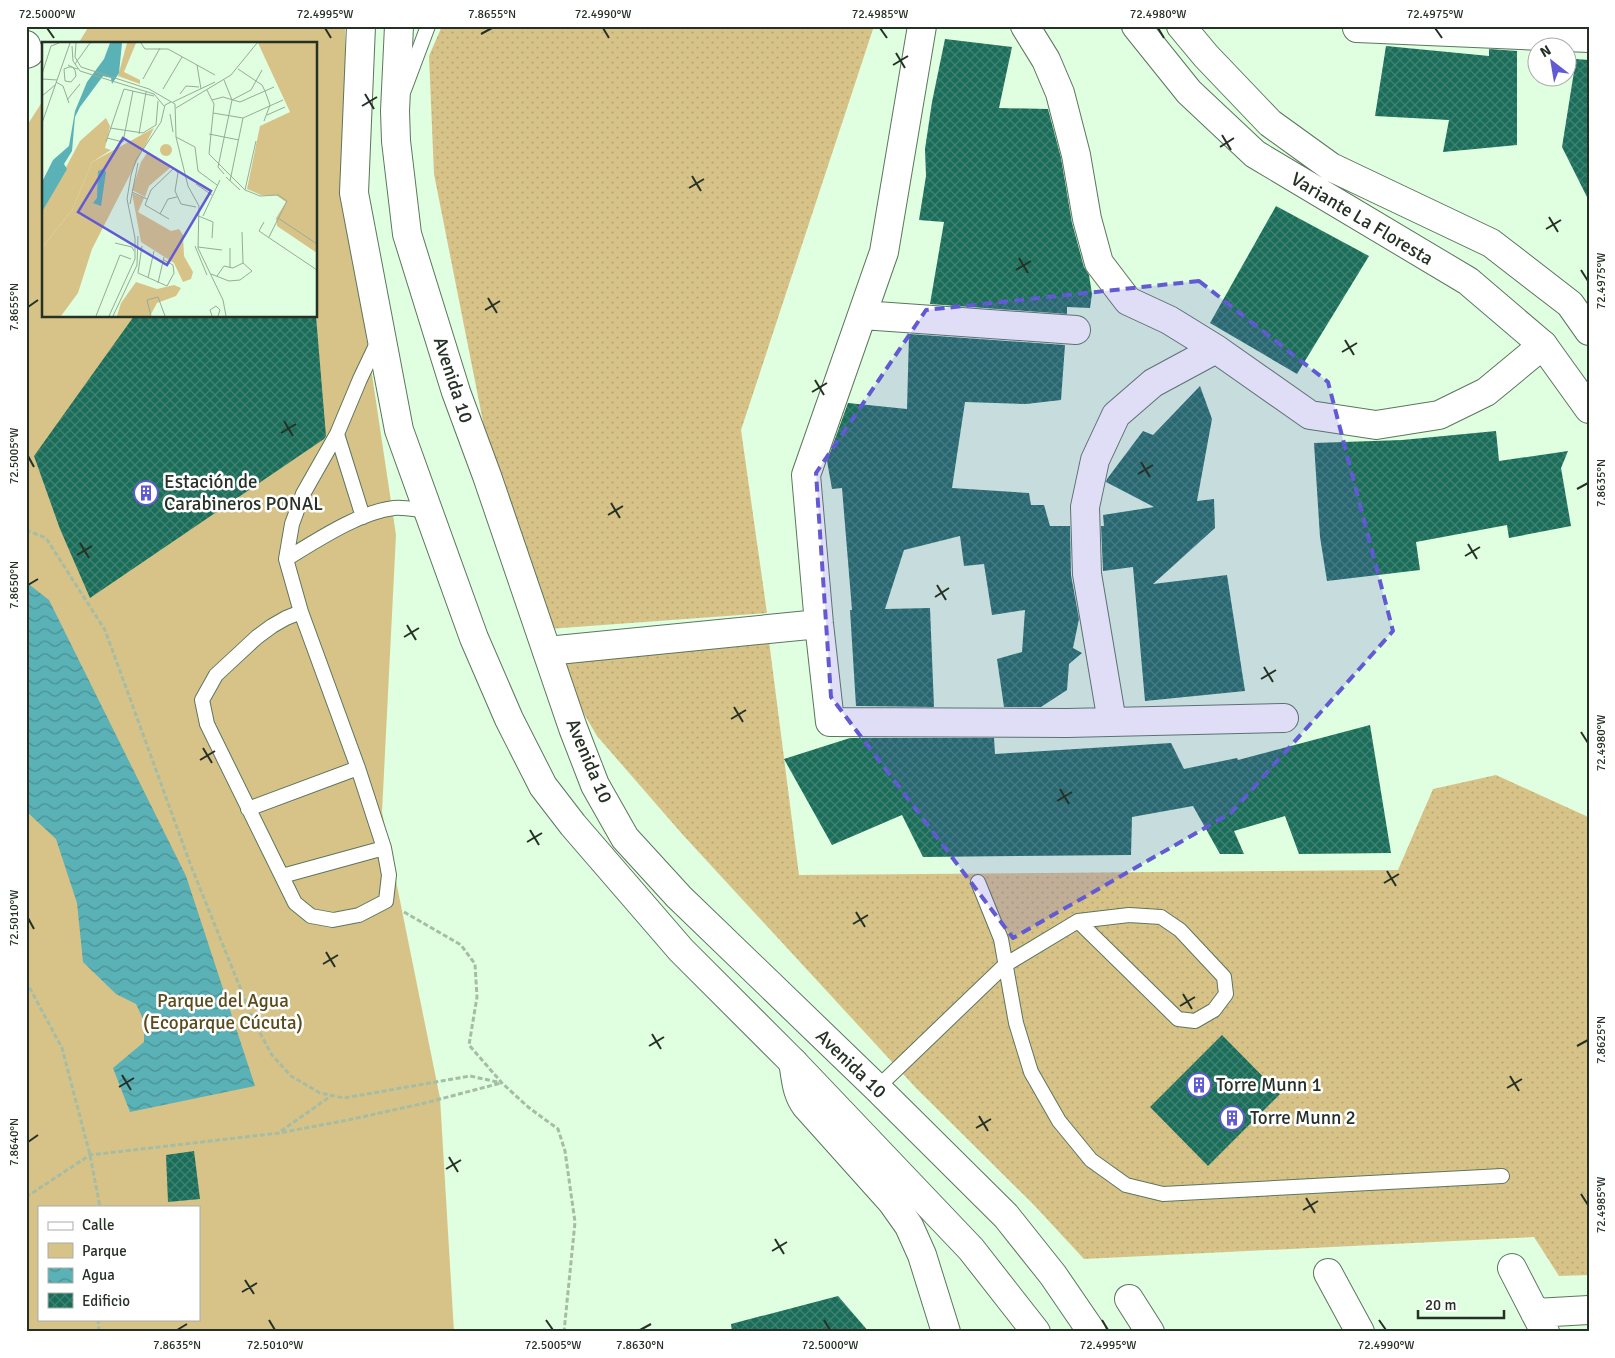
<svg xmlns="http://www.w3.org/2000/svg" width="1615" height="1358" viewBox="0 0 1615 1358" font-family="Signika,sans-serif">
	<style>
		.grass { fill: url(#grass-dots) }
		.park { fill: #d7c388; fill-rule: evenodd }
		.water { fill: url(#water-waves) }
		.building { fill: url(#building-cross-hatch) }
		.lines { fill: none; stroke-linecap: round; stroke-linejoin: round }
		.lane-casing { stroke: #5c765d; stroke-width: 16 }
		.street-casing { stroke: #5c765d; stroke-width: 30 }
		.secondary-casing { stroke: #5c765d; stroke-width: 30 }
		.primary-casing { stroke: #5c765d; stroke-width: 30 }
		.path { stroke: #a5bda5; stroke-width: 3; stroke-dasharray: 5 2.5; stroke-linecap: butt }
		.lane { stroke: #fff; stroke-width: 14 }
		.street { stroke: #fff; stroke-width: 28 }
		.secondary { stroke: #fff; stroke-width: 28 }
		.primary { stroke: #fff; stroke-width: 28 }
		.marked { fill: #625ad3; fill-opacity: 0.2; stroke: #625ad3; stroke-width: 4; stroke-dasharray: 10 6; stroke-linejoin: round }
		.ticks { fill: none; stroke: #263126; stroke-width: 2 }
		.labels { text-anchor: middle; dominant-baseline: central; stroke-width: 5; stroke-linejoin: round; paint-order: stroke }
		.street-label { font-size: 19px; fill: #263126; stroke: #fff }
		.poi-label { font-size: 19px; fill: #263126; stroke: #fff; text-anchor: start }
		.park-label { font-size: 19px; fill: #5a4b1b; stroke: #fff }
		.inset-road { fill: none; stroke: #96ac96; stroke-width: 1 }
		.view { fill: #625ad3; fill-opacity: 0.15; stroke: #625ad3; stroke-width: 2.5 }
		.inset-edge { fill: none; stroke: #263126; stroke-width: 2.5 }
		.neatline { fill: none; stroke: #263126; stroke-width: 2 }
		.ticks-label { font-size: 12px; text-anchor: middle; fill: #263126 }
	</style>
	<defs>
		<pattern id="grass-dots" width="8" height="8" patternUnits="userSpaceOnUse" patternTransform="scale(1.25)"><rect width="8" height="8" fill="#d7c388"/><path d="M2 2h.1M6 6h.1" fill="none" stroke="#b8a875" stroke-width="1.8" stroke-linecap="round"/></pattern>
		<pattern id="water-waves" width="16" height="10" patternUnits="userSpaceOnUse" patternTransform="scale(1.25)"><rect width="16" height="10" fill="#5ab1b6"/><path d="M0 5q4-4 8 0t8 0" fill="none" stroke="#4a9194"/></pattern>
		<pattern id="building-cross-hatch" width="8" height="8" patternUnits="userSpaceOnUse" patternTransform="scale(1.25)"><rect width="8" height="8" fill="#196d59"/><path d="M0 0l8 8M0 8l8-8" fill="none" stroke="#428272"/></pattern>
	</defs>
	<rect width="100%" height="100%" fill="#e0fee0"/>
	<!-- grass -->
	<path class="grass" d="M442,26h432l-133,404 26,183 -219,16 -56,-162 -58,-293 -5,-118z
		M769,641l30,234 599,-5 35,-81 63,-14 90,41 3,3v456l-30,1 -25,-39 -450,22 -51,-55 -117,-116 -233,-253 -86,-99 -30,-51 -1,-23z"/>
	<!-- park -->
	<path class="park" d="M89,26h256l2,182 49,327 -14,277 58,286 14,234h-428v-1205l18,-28v217h272v-272h-238zM39,1207h160v112h-160z"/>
	<!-- water -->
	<path class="water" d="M26,582l23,18 137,276 69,210 -125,26 -17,-44 31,-26v-21l-8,-17 -20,-10 -33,-32 -6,-59 -21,-64 -30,-28z"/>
	<!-- building -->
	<path class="building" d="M945,39l67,8 -13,61 49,1 13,49 11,65 12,44 5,8 3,19 -2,14 -23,-1v7l-137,-10 14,-82 -25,-2 7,-44 -1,-27 7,-47z
		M1386,46l103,10v-7l28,2v94l-74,7 6,-32 -74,-4z
		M1576,59l13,1v141l-27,-54z
		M1276,206l93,50 -72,118 -87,-51z
		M134,316h182l10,120 -2,3 -234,159 -30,-69 -26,-73z
		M909,334l156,11 -4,55 -35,4 -61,-2 -13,86 77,5 2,12h13l6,21h20l1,49 8,44 -6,29 9,5 -13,11 -2,26 -26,17h-37l-7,-48 25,-7 3,-42 -33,5 -8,-51 -20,2 -4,-30 -56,14 -19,59 45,-1 4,99 -78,-1 -6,-96h2l-10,-122 -10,1 -5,-28 21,-58 59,6z
		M1200,386l12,33 -15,82 17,-2 1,29 -62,56 74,-9 18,116 -100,10 -12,-134 -30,4 -2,-45h3l-1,-11 51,-8 -48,-25 1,-3 36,-48 10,4z
		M1496,431l3,30 69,-10 -7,17 10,58 -62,12 -2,-13 -91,17 4,28 -93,11 -7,-44 -6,-94 88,-3z
		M1370,725l21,128 -92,1 -14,-38 -51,15 10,23h-24l-27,-48 -61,11 -1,38 -208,2 -21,-42 -70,30 -48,-86 66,-21h144l1,16 176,-11 13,26 53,-11 1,2z
		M1222,1035l58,59 -72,72 -58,-59z
		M194,1151l6,48 -32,3 -2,-47z
		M838,1296l31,36h-137l-1,-8z"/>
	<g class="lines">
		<!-- lane casing -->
		<g class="lane-casing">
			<path id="lane" d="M404,90l24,-64
				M337,434l26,83
				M286,559c30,-18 73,-47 108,-51 11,-1 23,2 34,3
				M301,612l-15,6 -14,8 -15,11 -41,38 -14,25 5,24 88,179 16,13 22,4 26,-5 27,-14 3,-26 -5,-27 -26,-80 -57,-156 -15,-53 6,-35 11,-30 34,-60 23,-55 19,-40
				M248,809l110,-41
				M282,876l102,-28
				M978,882l23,57 15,84 15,49 28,49 32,39 35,25 37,9 339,-18
				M1129,915l32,2 19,13 44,47 2,17 -12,16 -19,11 -17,-2 -100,-98z
				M877,1088l128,-123 73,-44"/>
		</g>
		<!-- street casing -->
		<g class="street-casing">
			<path id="street" d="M922,26l-38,226 -78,223 13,149 11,98 237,1 217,-5
				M1025,26l21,34 14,33 16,62 11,64 12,44 29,38 41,19 47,29 94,66 66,10 63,-10 47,-23 57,-47
				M1357,28l232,10
				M26,45l3,8 -3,1
				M862,315l214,15
				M547,651l272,-27
				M1112,722l-25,-148 -2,-67 10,-47 21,-45 37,-32 63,-34
				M793,1062c3,16 3,31 13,44l86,96 17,24 13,29 24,77
				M1512,1268l33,64
				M1328,1273l32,59
				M1129,1299l21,33
				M1535,1313l54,-3"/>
		</g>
		<!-- secondary casing -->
		<g class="secondary-casing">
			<path id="secondary" d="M1136,26l53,66 66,62 213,127 75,64 46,64
				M1181,26l25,30 64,67 61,44 160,76 79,61 19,27"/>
		</g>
		<!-- primary casing -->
		<g class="primary-casing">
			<path id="primary" d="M361,26l-7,167 45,237 75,208 35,81 34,67 30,39 108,125 112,112 178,187 65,83
				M399,26l-4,85 1,30 11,93 49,158 31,84 86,252 22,57 30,53 54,59 198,191 129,128 47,59 39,57"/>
		</g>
		<!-- path -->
		<path class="path" d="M26,530l20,8 59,92 86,236 63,156 18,33 19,21 29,17 24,5 126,-22 32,7
			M404,912l57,33 14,19 2,33 -8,48 33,38 26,24 30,22 7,22 10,71 -11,110
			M26,981l36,67 28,107 10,52
			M281,1131l50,-35
			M26,1197l64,-42 189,-22 69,-13 77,-17 76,-20
			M98,1319l1,13"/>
		<!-- lane -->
		<use href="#lane" class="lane"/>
		<!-- street -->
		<use href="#street" class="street"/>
		<!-- secondary -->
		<use href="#secondary" class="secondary"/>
		<!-- primary -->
		<use href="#primary" class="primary"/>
	</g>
	<!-- marked area -->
	<path class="marked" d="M1199,281l129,101 65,249 -162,182 -218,125 -182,-241 -15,-224 110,-163z"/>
	<!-- ticks -->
	<path class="ticks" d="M47,28l7,10M325,28l6,10M603,28l6,10M880,28l7,10M1158,28l6,10M1435,28l7,10M481,34l11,-6M896,53l9,15M893,65l15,-9M365,94l9,15M362,106l15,-9M1222,135l9,15M1220,147l14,-9M692,176l9,15M689,188l15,-9M1549,217l9,15M1546,229l15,-9M1019,258l9,15M1016,270l15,-9M1581,270l7,11M488,298l9,15M28,307l10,-7M485,310l15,-9M1345,340l9,15M1342,352l15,-9M815,380l9,15M812,392l15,-9M284,421l9,15M281,433l15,-9M28,456l6,11M1141,462l9,15M1138,474l15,-9M1577,489l11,-6M611,503l9,15M608,515l15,-9M80,543l9,15M1468,544l9,15M77,555l15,-9M1465,556l15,-9M28,585l10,-6M937,585l9,15M935,597l14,-9M407,625l9,15M404,637l15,-9M1264,667l9,15M1261,679l15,-9M734,707l9,15M731,719l15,-9M1581,732l7,11M203,748l9,15M200,760l15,-9M1060,789l9,15M1057,801l15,-9M530,830l9,15M527,842l15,-9M1387,871l9,15M1384,883l15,-9M856,912l9,15M28,918l6,11M853,924l15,-9M326,952l9,15M323,964l15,-9M1183,994l9,15M1180,1006l15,-9M652,1034l9,15M649,1046l15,-9M1577,1046l11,-6M122,1075l9,15M1510,1076l9,15M119,1087l15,-9M1507,1088l15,-9M979,1116l9,15M976,1128l15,-9M28,1142l10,-7M449,1157l9,15M446,1169l15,-9M1581,1194l7,11M1306,1198l9,15M1303,1210l15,-9M775,1239l9,15M772,1251l15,-9M245,1280l9,14M242,1292l15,-9M269,1320l6,10M546,1320l7,10M824,1320l6,10M1102,1320l6,10M1379,1320l7,10M177,1330l10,-6M640,1330l11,-6"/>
	<!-- icons -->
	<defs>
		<g id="building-ring" transform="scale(1.25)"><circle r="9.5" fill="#fff" stroke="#625ad3" stroke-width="1.5"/><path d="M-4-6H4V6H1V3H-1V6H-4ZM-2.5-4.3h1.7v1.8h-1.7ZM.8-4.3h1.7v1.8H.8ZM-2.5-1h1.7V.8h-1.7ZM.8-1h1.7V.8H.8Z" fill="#625ad3"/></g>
	</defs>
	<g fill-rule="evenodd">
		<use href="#building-ring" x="146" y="493"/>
		<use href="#building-ring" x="1199" y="1085"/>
		<use href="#building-ring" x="1232" y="1118"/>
	</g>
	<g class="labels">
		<!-- street labels -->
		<g class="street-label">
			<text transform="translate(1362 219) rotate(31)">Variante La Floresta</text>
			<text transform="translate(453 380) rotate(72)">Avenida 10</text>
			<text transform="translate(589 761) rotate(67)">Avenida 10</text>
			<text transform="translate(851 1064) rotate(44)">Avenida 10</text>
		</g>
		<!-- poi labels -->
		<g class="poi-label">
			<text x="164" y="482">Estación de<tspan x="164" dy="22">Carabineros PONAL</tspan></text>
			<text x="1216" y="1085">Torre Munn 1</text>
			<text x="1250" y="1118">Torre Munn 2</text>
		</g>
		<!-- park labels -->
		<g class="park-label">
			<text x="223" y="1001">Parque del Agua<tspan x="223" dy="22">(Ecoparque Cúcuta)</tspan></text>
		</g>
	</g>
	<!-- overview -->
	<g transform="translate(42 42)">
		<rect width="275" height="275" fill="#e0fee0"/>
		<path d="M216,1h59v210l-40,-27 -1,-8 10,-16 -10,-7h-15l-14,-6 13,-63 30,-14zM105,111l24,14 -22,19 -4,11 -13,-7 9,-28zM90,151l12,5 -6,14 33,19 8,-2 4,6 1,21 9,16 -2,7 -8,3 -9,-19 -33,-21zM94,240l21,7 17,-4 7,3 -5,8 -19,7 -7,13h-33l4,-13z" fill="#d7c388"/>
		<path d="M85,1h9l-12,29 16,8v4l-22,-8zM64,76l4,8 -5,22 6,2 -19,12 -20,48 -30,38v-36l5,-9 33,-62z" fill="#d7c388"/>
		<path d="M112,86l-62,121 -14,44 -17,23h-19v-68l30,-38 20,-48zM118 108a6 6 0 1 1 12 0a6 6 0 1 1-12 0Z" fill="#d7c388"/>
		<path d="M68,1h12l-3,30 -7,11 -1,-6 -8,-2 -23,31 -5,10 -3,34 -8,13 3,5 -25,43v-30l11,-22 16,-14 6,-35 12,-29 17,-23zM61,127l3,3 -5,34 -8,-3 4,-5 1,-27z" fill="#5ab1b6"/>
		<path class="inset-road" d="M34,1l-1,14 6,10 68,22 26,15 1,33 12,49 11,20 -1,42 25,52 3,16M99,1l4,6h23l29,16 4,24M30,4l1,15 7,10 74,23 10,12M33,22l15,-21M26,23l4,2 3,3 1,6 -5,6 -6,-1 -1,-12 5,-2h3l2,1 4,1M155,23l18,10M196,27l24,16 3,6 5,14 -6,16M0,32l9,-28 8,-3M0,37l15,1M101,37l17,-31M182,38l8,20 -14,67 6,7M14,40l7,4 6,17M121,47l19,-32M165,48l7,14 -5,50 36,36 15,6 18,-1 9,6 -18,36M138,52l6,-8 13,1M0,54l13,-11M25,58l13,-16M170,58l11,-3 17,5 34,-15M190,58l19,-10 11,-20M131,60l42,-20M134,66l55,-33 26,-32M171,71l30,5 40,-18M128,72l3,18M225,73l18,-8M0,81l28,-80M68,86l33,5 13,-8 2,-24M97,92l7,-42M167,92l30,6M134,95l19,10 3,24 19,14M65,96l16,4 10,-51M64,100l18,-53 30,7M184,135l14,13M188,139l13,-63M154,142l16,11M203,148l11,-49M90,150l15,7M88,162l8,-41M118,172l8,-15 9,-2M154,173l17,7 -1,16M161,174l17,-36M236,176l39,26M127,177l-24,-14 6,-15 23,-22 4,5 -3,18 6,13 15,3M222,180l-5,9 58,39M200,190l1,31M73,201l17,4 2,4M153,204l12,29M156,205l24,3M188,206v20M96,231l29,13 7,-13 -1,-8 -9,-5M96,231l4,-27M169,232l18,7 11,-1 12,-9 -9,-8M175,234l7,-10 9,2 10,-5M106,236l6,-27M116,241l6,-26M54,274l24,-61 11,4M67,274l26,-57v-21l-8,-39 4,-24 5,-15 25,-38 4,-17 6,-3M71,274l24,-51 1,-29M109,274l-4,-16 11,-3 7,19M170,274l-2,-6 6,-4 4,4 -2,6"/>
		<path class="view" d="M81,96l88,53 -44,74 -89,-53z"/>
		<rect width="275" height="275" class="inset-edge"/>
	</g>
	<!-- border -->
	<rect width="1615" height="1358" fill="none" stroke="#ffffff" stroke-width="55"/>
	<!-- legend -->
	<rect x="38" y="1206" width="162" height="115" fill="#ffffff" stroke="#a8ada8"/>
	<rect x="48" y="1222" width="25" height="8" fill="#ffffff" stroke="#a8ada8"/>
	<text x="82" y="1230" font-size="15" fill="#263126">Calle</text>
	<rect x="48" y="1243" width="25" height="15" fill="#d7c388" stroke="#a8ada8"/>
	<text x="82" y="1256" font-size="15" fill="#263126">Parque</text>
	<rect x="48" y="1268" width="25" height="15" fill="url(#water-waves)" stroke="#a8ada8"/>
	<text x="82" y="1280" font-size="15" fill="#263126">Agua</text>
	<rect x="48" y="1293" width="25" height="15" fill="url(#building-cross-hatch)" stroke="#a8ada8"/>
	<text x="82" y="1306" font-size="15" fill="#263126">Edificio</text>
	<!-- north arrow -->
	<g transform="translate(1552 62) rotate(329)"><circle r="24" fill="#ffffff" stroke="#a8ada8"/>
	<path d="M0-4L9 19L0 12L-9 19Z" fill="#625ad3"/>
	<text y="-8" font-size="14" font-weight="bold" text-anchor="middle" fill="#263126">N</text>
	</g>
	<!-- scale -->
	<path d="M1418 1310v8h86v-8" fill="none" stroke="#263126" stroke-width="2.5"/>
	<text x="1425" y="1310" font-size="15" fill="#263126" stroke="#ffffff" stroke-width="4" paint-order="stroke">20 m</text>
	<rect x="28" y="28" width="1560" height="1302" class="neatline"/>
	<g class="ticks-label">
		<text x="47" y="18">72.5000°W</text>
		<text x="325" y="18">72.4995°W</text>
		<text x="492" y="18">7.8655°N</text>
		<text x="603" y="18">72.4990°W</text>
		<text x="880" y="18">72.4985°W</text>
		<text x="1158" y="18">72.4980°W</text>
		<text x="1435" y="18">72.4975°W</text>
		<text transform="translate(1601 281) rotate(-90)" y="4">72.4975°W</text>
		<text transform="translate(14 307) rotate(-90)" y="4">7.8655°N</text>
		<text transform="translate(14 456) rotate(-90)" y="4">72.5005°W</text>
		<text transform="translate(1601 483) rotate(-90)" y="4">7.8635°N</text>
		<text transform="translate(14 585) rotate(-90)" y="4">7.8650°N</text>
		<text transform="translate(1601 743) rotate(-90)" y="4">72.4980°W</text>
		<text transform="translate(14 918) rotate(-90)" y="4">72.5010°W</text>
		<text transform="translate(1601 1040) rotate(-90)" y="4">7.8625°N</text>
		<text transform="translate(14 1142) rotate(-90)" y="4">7.8640°N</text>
		<text transform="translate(1601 1205) rotate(-90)" y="4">72.4985°W</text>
		<text x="177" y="1349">7.8635°N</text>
		<text x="275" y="1349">72.5010°W</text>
		<text x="553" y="1349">72.5005°W</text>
		<text x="640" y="1349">7.8630°N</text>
		<text x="830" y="1349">72.5000°W</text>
		<text x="1108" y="1349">72.4995°W</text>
		<text x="1386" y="1349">72.4990°W</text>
	</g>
</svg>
